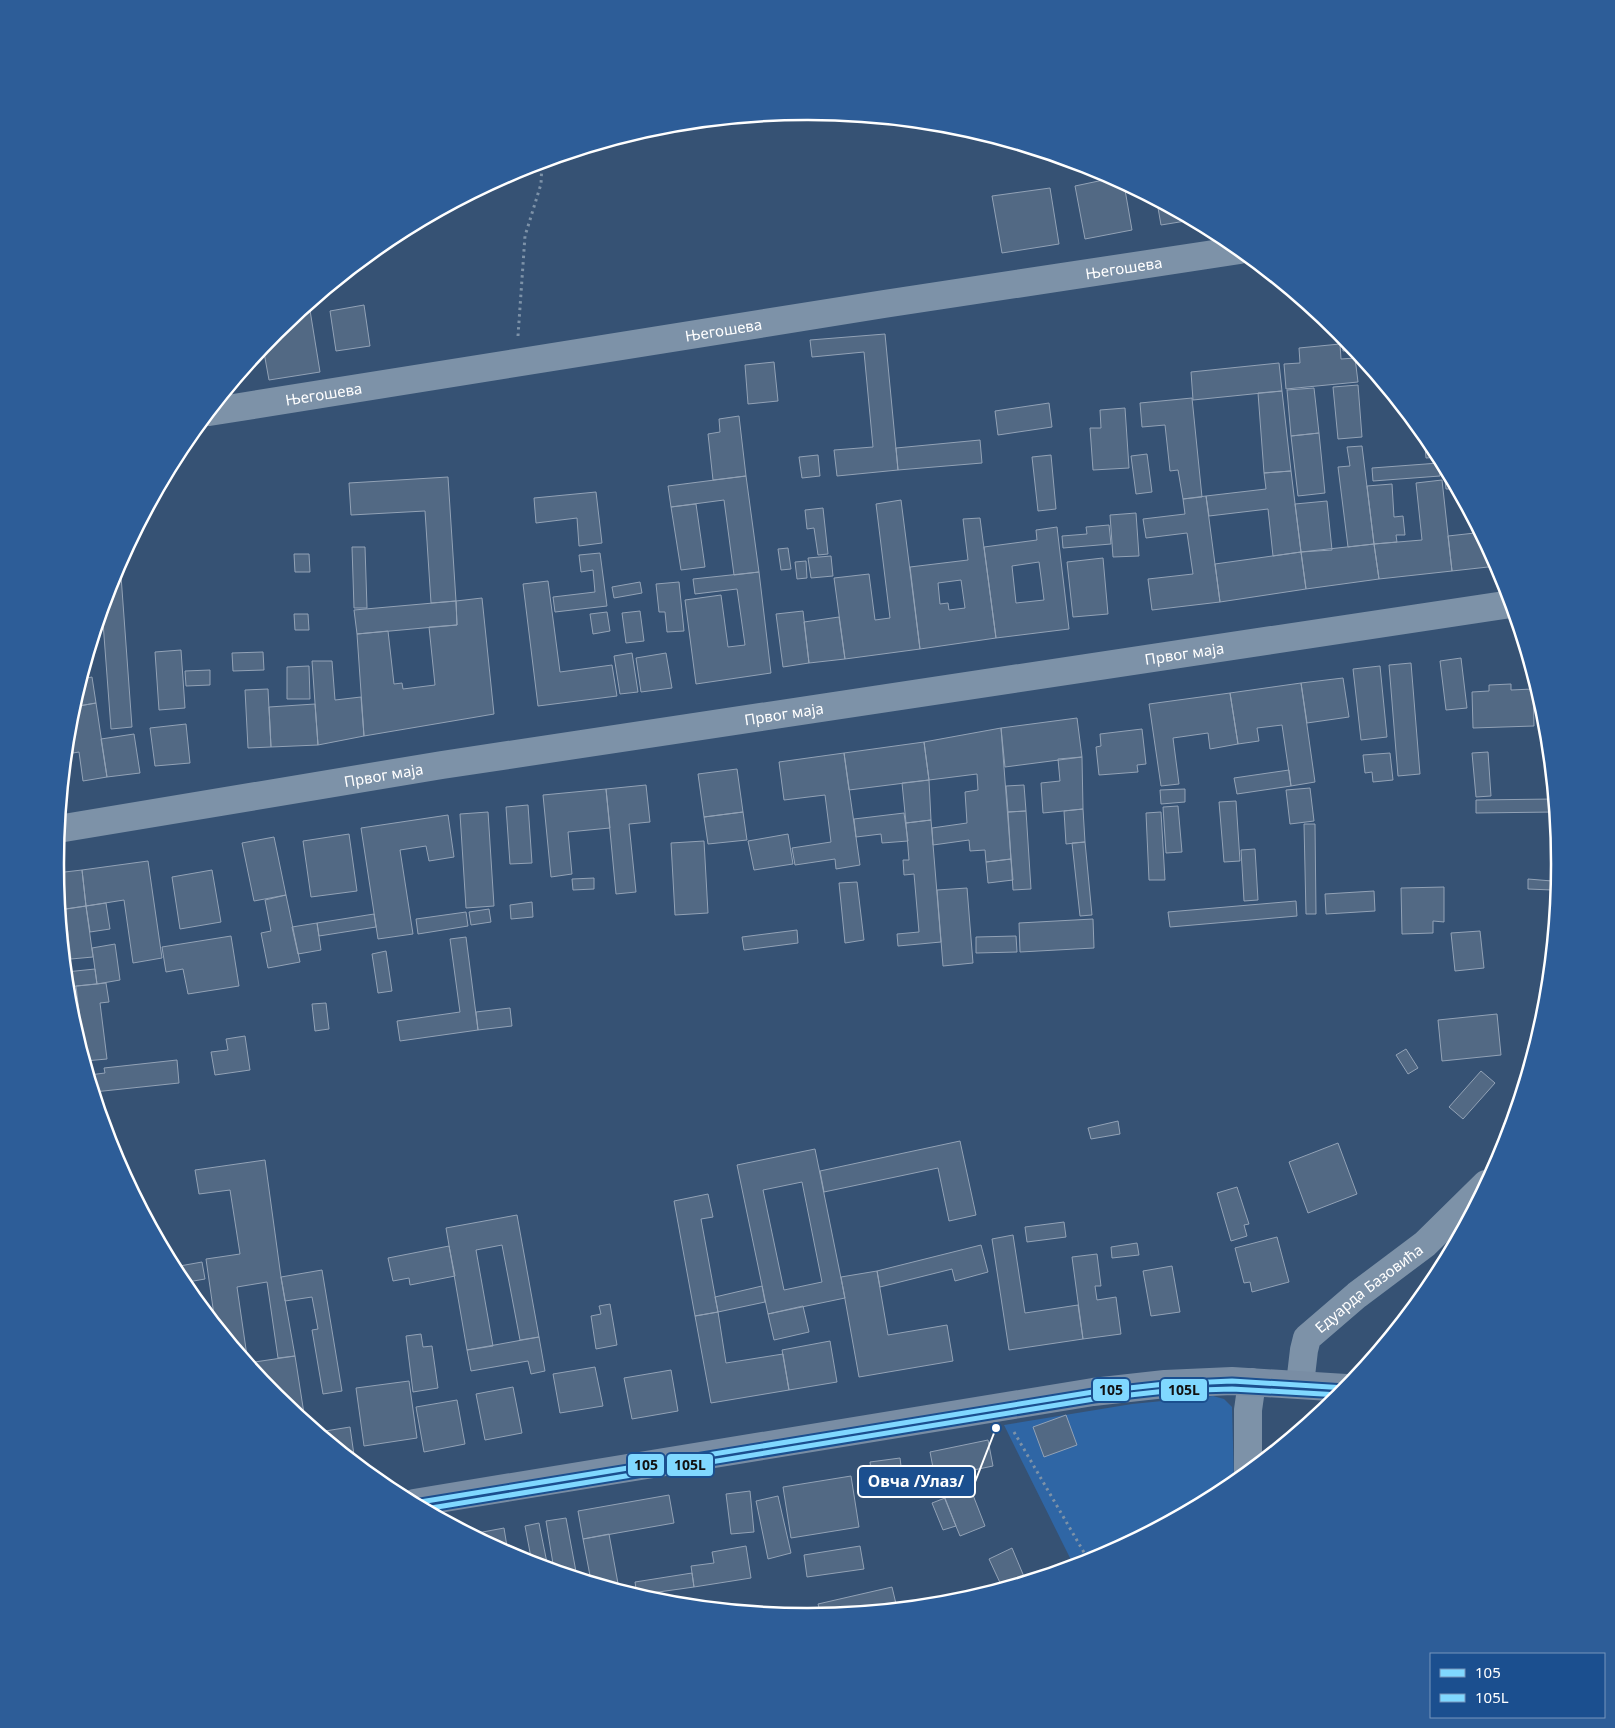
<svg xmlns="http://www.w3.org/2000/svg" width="1615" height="1728" viewBox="0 0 1615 1728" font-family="'Noto Sans',sans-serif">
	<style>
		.green { fill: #2f66a5 }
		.building { fill: #526984; stroke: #92a2b6; fill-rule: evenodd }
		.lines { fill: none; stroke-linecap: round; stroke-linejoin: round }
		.path { stroke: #7d92a8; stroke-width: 3; stroke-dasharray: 2.5 4; stroke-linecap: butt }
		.street { stroke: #7d92a8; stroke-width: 28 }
		.secondary { stroke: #798da4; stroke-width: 28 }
		.bus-1-casing { stroke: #1b4f8f; stroke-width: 9 }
		.bus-2-casing { stroke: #1b4f8f; stroke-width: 9 }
		.bus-1 { stroke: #80d8ff; stroke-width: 5 }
		.bus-2 { stroke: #80d8ff; stroke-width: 5 }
		.labels { text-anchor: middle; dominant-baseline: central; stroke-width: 4; stroke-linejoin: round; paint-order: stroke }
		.street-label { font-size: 15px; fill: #fff; stroke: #1b4f8f }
		.rim { fill: none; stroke: #fff; stroke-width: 2.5 }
		.leader { fill: none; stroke: #fff; stroke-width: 2 }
		.callout-dot { fill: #fff; stroke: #1b4f8f; stroke-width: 2 }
		.callout { fill: #1b4f8f; stroke: #fff; stroke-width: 2 }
		.callout-label { font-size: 16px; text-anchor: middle; font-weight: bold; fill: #fff }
		.line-badge { stroke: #1b4f8f; stroke-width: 2 }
		.pale-badge-label { font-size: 14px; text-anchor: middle; font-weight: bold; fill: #111 }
	</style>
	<rect width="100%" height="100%" fill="#365274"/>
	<!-- green -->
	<path class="green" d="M1213,1396l11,3 8,8 2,75 -9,8 -130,69 -21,7 -70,-141 128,-21z"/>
	<!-- building -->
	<path class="building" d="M1113,178l11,6 8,46 -47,9 -10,-53z
		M1050,188l9,56 -57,9 -10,-57z
		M1157,202l35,18 -31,5z
		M309,304l11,68 -51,8 -6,-33 13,-15z
		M364,305l6,41 -34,5 -6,-40z
		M885,334l13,136 -61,6 -3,-26 39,-3 -9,-95 -52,5 -2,-17z
		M1342,335l12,15 -11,1z
		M1340,344l1,15 14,-1 3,24 -72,7 -2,-25 16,-1 -1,-15z
		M774,362l4,39 -30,3 -3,-39z
		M1279,363l3,28 -89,9 -2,-28z
		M1358,385l4,52 -24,2 -5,-52z
		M1314,388l5,45 -28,3 -4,-46z
		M1282,391l9,80 -27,2 -6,-80z
		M1192,398l10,99 -19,2 -5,-29 -8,1 -5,-46 -23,2 -2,-24z
		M1049,403l3,24 -54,8 -3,-24z
		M1125,408l4,60 -36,2 -3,-42h11l-1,-18z
		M739,416l7,60 -33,4 -5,-46 12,-2 -1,-13z
		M1319,433l6,60 -27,3 -7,-60z
		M1424,435l9,11 6,11 -13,1z
		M980,440l2,23 -84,7 -2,-22z
		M1362,446l12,98 -26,3 -10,-80 12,-1 -3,-19z
		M1147,454l5,38 -16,2 -5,-38z
		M818,455l2,21 -18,2 -3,-21z
		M1051,455l5,54 -18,2 -6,-54z
		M1439,463l1,13 -67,5 -1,-13z
		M1444,470h2l10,19h-10z
		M1291,471l10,81 -28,4 -5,-47 -59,7 -3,-20 60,-7 -2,-16z
		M746,476l13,96 -25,3 -10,-75 -53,7 -3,-21z
		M448,477l8,124 -25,2 -6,-92 -74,4 -2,-32z
		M1442,480l10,91 -73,8 -5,-35 48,-4 -6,-57z
		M1392,484l2,33 9,-1 2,19h-9l1,7 -23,2 -7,-58z
		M596,492l6,51 -23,3 -2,-28 -41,5 -2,-25z
		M1206,496l14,106 -68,8 -4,-31 45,-5 -6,-41 -41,5 -3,-19 42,-5 -2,-15z
		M901,500l19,149 -75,10 -11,-81 35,-4 6,46 15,-2 -14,-114z
		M1327,501l5,49 -31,2 -6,-48z
		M696,504l9,63 -24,3 -10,-63z
		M823,508l5,46 -10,1 -4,-27 -7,1 -2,-19z
		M1136,513l3,43 -26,1 -3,-42z
		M980,518l16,120 -76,11 -10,-82 58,-7 -5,-41zM961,580l4,28 -16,2 -1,-7 -8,1 -2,-21z
		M1474,521l23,45 -45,5 -4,-35 27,-3z
		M1109,525l2,19 -48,4 -1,-12 25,-2 -1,-7z
		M1057,527l12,102 -73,9 -12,-91 53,-7 -1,-10zM1039,562l5,38 -28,3 -4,-37z
		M1374,544l5,35 -73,10 -5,-37z
		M352,547h13l2,61h-13z
		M788,548l3,21 -10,1 -3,-21z
		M1301,552l5,37 -86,13 -5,-38z
		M600,553l7,53 -52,6 -2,-15 42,-5 -2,-22 -12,2 -2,-17z
		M294,554h15l1,18h-15z
		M831,556l2,20 -22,2 -3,-20z
		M1103,558l5,56 -35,3 -6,-55z
		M806,561l1,17 -10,1 -2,-17z
		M120,562l12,165 -21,2 -9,-120 10,-33z
		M759,572l12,101 -75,11 -11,-84 36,-5 7,52 17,-2 -8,-56 -42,5 -2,-15z
		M548,581l12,91 52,-7 5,31 -79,10 -15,-122z
		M640,582l2,11 -28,5 -2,-11z
		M679,582l5,49 -17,1 -2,-20h-6l-3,-28z
		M482,598l12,116 -130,22 -7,-102 31,-3 6,53 8,-1 1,6 32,-4 -6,-58 28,-2 -1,-24z
		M456,601l1,24 -100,9 -3,-24z
		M640,611l4,30 -18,2 -4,-30z
		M803,611l6,52 -26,4 -7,-53z
		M607,612l3,19 -17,3 -3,-20z
		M294,614h14l1,16h-14z
		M839,617l6,42 -36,4 -5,-41z
		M181,650l4,58 -26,2 -4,-58z
		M263,652l1,18 -31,1 -1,-18z
		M632,653l6,39 -18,2 -6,-38z
		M666,653l6,35 -31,4 -5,-34z
		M1461,658l6,50 -21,2 -6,-49z
		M312,661h20l3,39 26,-3 3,39 -46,9z
		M1411,663l9,111 -22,2 -9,-111z
		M309,666l1,33h-23v-32z
		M1380,666l7,71 -26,3 -8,-71z
		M210,670v15l-24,1 -1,-15z
		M92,677l4,26 -23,4 8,-28z
		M1343,678l6,39 -42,6 -6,-40z
		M1301,683l14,99 -24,4 -9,-61 -25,3 2,13 -21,3 -8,-51z
		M1511,684v6l22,-1 1,37 -61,2 -1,-36 17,-1v-6z
		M268,689l3,58 -23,1 -3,-58z
		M1230,693l8,51 -28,5 -2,-16 -35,5 6,46 -18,2 -12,-82z
		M96,703l11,74 -24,4 -4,-29 -6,1 -3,-36 4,-3 -1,-7z
		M315,704l3,41 -47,2 -2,-40z
		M1077,718l5,39 -77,10 -4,-39z
		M186,724l4,39 -35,3 -5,-38z
		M1001,728l10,131 -25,3 -1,-12 -15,1 -1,-11 -36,5 -1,-17 35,-5 -2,-31 13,-2 -1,-16 -48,6 -5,-38z
		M1142,729l4,35 -9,1 1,7 -39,3 -3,-28 5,-1 -1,-12z
		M134,734l6,39 -33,4 -6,-38z
		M924,742l5,38 -80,10 -5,-37z
		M1488,752l3,44 -15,1 -4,-44z
		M844,753l16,112 -24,4 -1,-10 -40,6 -3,-17 39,-6 -6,-47 -41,5 -5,-38z
		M1390,753l3,27 -20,2 -1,-10 -7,1 -2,-18z
		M1082,757l1,52 -40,4 -2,-30 19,-2 -2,-22z
		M737,769l6,43 -39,5 -6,-43z
		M1289,770l2,16 -54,8 -3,-16z
		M929,780l2,40 -25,3 -4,-40z
		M646,785l4,37 -21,2 7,68 -20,2 -10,-105z
		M1024,785l2,26 -18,1 -2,-26z
		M1310,788l4,33 -24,3 -4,-34z
		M606,789l4,39 -42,4 4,42 -21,3 -8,-82z
		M1185,789v13l-24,2 -1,-14z
		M1554,799l1,13 -79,1v-13z
		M1236,801l4,60 -16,1 -5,-60z
		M528,805l4,58 -22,1 -4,-57z
		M1178,806l4,46 -16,1 -3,-46z
		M1083,809l2,33 -19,2 -2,-33z
		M1026,811l5,78 -18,1 -5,-78z
		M488,812l6,94 -28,2 -6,-94z
		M743,812l4,28 -39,4 -4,-27z
		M1161,812l4,68h-16l-3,-67z
		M904,813l4,28 -26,2 -1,-9 -25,3 -2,-18z
		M448,815l6,42 -25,4 -3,-15 -26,4 13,84 -35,5 -17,-111z
		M931,820l10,122 -43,4 -1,-12 22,-2 -5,-58 -10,1 -1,-15h6l-3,-37z
		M1304,824h11l1,90h-10z
		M349,834l8,57 -46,6 -8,-56z
		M788,834l5,30 -39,6 -6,-29z
		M274,837l12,58 -32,6 -12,-58z
		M704,841l4,72 -33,2 -4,-72z
		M1085,842l7,73 -12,1 -8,-73z
		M1255,849l3,51 -14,1 -3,-51z
		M1011,859l2,21 -25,3 -2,-21z
		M148,861l14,97 -29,5 -9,-63 -38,6 -4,-36z
		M82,870l4,36 -26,4 -4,-37z
		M212,870l9,52 -41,7 -8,-52z
		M594,878v11l-21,1 -1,-11z
		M1528,879l24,2v9l-24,-1z
		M857,882l7,58 -19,3 -6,-60z
		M1444,887v35l-11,-1v12l-31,1 -1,-46z
		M967,888l6,75 -30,3 -6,-76z
		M1374,891l1,20 -49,3 -1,-20z
		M286,895l14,67 -32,6 -7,-35 10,-2 -6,-31z
		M1296,901l1,15 -127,11 -2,-15z
		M532,902l1,15 -22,2 -1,-14z
		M106,903l4,26 -20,3 -4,-26z
		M86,906l7,51 -22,2 -6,-50z
		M489,909l2,13 -20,3 -2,-13z
		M466,912l2,14 -50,8 -2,-15z
		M374,914l2,13 -57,9 -2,-13z
		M1093,919l1,29 -74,4 -1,-29z
		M317,923l4,27 -23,4 -6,-27z
		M797,930l1,13 -54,7 -2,-13z
		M1480,931l4,37 -29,3 -4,-38z
		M231,936l8,50 -51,8 -5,-25 -17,3 -4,-25z
		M1016,936l1,16 -41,1v-16z
		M466,937l12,93 -78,11 -3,-20 63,-9 -10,-73z
		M115,944l5,36 -23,4 -5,-36z
		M386,951l6,40 -14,2 -6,-39z
		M95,969l2,15 -30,3 -1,-15z
		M106,983l3,19 -9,1 7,56 -22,2 -9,-75z
		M326,1003l3,26 -14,2 -3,-27z
		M510,1008l2,18 -34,4 -2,-18z
		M1497,1014l4,41 -59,6 -4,-41z
		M245,1036l5,34 -35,5 -4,-23 17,-2 -2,-11z
		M1406,1049l12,19 -10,6 -12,-19z
		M177,1060l2,23 -85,9 -5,-17 16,-2 -1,-5z
		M1481,1071l14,12 -32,36 -14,-12z
		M1118,1121l2,13 -29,5 -3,-11z
		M960,1141l16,74 -27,6 -11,-53 -114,24 -4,-21z
		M1338,1143l19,51 -49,19 -19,-51z
		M815,1149l30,149 -77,16 -31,-149zM802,1182l20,100 -38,8 -21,-100z
		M265,1160l16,117 14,79 -17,2 -11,-76 -30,5 11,76 -33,-41 -9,-63 34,-5 -10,-64 -31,4 -4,-24z
		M1237,1187l12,37 -5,1 3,11 -16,5 -14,-48z
		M708,1194l5,23 -12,2 17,93 -23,4 -21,-115z
		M517,1215l22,122 -19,3 -18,-95 -26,5 17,96 -26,4 -21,-122z
		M1064,1222l2,15 -39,5 -2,-15z
		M1013,1235l12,78 53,-8 5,34 -74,11 -17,-111z
		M1277,1237l12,45 -37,10 -2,-10 -6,1 -9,-35z
		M1137,1243l2,12 -27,3 -1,-11z
		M981,1245l7,27 -33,9 -3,-12 -72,18 -3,-16z
		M449,1246l6,30 -45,9 -1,-7 -16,3 -5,-23z
		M1097,1254l4,32h-6l2,14 19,-3 5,37 -38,5 -11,-82z
		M202,1262l3,17 -23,4 -8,-16z
		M1172,1266l8,46 -29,4 -8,-45z
		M322,1270l20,121 -19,3 -11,-64 6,-1 -6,-32 -27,4 -4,-24z
		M877,1271l11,64 59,-10 6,36 -94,16 -18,-100z
		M762,1286l3,16 -47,10 -3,-15z
		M610,1304l7,41 -21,4 -5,-33 10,-2 -2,-8z
		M803,1306l6,26 -35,8 -6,-26z
		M718,1312l8,51 57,-9 6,36 -78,13 -16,-87z
		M421,1334l2,13 9,-1 6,42 -25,4 -7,-56z
		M539,1337l6,34 -14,3 -3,-13 -57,10 -4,-21z
		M830,1341l7,41 -48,8 -7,-40z
		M295,1356l10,64 -30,-24 -27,-33z
		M595,1367l8,39 -43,7 -7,-39z
		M671,1370l7,41 -46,8 -8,-41z
		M409,1381l8,57 -53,8 -8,-58z
		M513,1387l9,46 -37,7 -9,-46z
		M457,1400l8,44 -41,8 -8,-45z
		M1066,1415l11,30 -33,12 -11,-30z
		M350,1427l5,35 -36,-30z
		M988,1440l5,26 -58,12 -5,-26z
		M900,1458l3,24 -30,3 -3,-23z
		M851,1476l8,51 -68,11 -8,-51z
		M966,1477l19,49 -25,10 -20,-49z
		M750,1491l4,41 -23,2 -5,-40z
		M669,1495l5,28 -91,16 -5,-28z
		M778,1496l13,57 -23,6 -12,-58z
		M945,1498l11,28 -13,4 -11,-27z
		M566,1518l11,59 -23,-7 -8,-49z
		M539,1523l9,45 -16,-5 -7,-37z
		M504,1528l4,25 -36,-19z
		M609,1534l10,55 -28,-8 -8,-42z
		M746,1546l5,32 -57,9 -3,-21 23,-3 -2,-11z
		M860,1546l4,23 -57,8 -3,-22z
		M1012,1548l13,31 -23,8 -13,-28z
		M692,1573l2,14 -57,8 -2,-13z
		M892,1587l5,21 -76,7 -3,-11z"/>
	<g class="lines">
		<!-- path -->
		<path class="path" d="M518,336l7,-100 16,-52 1,-22
			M1014,1432l75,129"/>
		<!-- street -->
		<g class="street">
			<path id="s1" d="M209,412l675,-108 356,-54"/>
			<path id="s2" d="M58,829l384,-64 1069,-161"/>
			<path id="s3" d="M1300,1384l4,-34 3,-12 50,-43 68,-51 61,-60"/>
			<path d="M1248,1471v-61l4,-28"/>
		</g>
		<!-- secondary -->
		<path class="secondary" d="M414,1503l679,-111 72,-8 67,-3 114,7"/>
		<!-- bus-1 casing -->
		<g class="bus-1-casing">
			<path id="bus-1" d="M414,1503l679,-111 72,-8 67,-3 114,7"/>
		</g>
		<!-- bus-2 casing -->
		<g class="bus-2-casing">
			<path id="bus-2" d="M425,1509l669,-110 72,-8 66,-2 108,6"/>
		</g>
		<!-- bus-1 -->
		<use href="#bus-1" class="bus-1"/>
		<!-- bus-2 -->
		<use href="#bus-2" class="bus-2"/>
	</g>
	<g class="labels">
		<!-- street labels -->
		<g class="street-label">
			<text stroke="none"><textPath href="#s1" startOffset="926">Његошева</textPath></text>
			<text stroke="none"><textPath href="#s1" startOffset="521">Његошева</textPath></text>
			<text stroke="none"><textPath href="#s1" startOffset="116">Његошева</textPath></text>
			<text stroke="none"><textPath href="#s2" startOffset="1140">Првог маја</textPath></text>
			<text stroke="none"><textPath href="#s2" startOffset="735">Првог маја</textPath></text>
			<text stroke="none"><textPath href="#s2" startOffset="330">Првог маја</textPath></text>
			<text stroke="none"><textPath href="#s3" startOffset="126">Едуарда Базовића</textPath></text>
		</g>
	</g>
	<!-- crop -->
	<path d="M0 0H1615V1728H0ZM807 120H808A743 743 0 0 1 1551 863V865A743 743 0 0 1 808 1608H807A743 743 0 0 1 64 865V863A743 743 0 0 1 807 120Z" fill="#2d5d98" fill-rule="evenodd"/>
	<path class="rim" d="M807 120H808A743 743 0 0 1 1551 863V865A743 743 0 0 1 808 1608H807A743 743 0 0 1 64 865V863A743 743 0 0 1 807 120Z"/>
	<!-- callouts -->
	<path class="leader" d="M996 1428L975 1482"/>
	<circle class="callout-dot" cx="996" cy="1428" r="5"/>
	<rect class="callout" x="858" y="1466" width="117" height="31" rx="5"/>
	<g class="callout-label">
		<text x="916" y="1487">Овча /Улаз/</text>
	</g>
	<g class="line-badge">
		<rect x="1092" y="1378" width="38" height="24" rx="5" fill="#80d8ff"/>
		<rect x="1160" y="1378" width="48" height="24" rx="5" fill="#80d8ff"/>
		<rect x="627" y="1453" width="38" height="24" rx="5" fill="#80d8ff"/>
		<rect x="666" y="1453" width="48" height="24" rx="5" fill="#80d8ff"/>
	</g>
	<g class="pale-badge-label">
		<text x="1111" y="1395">105</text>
		<text x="1184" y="1395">105L</text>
		<text x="646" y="1470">105</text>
		<text x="690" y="1470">105L</text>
	</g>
	<!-- legend -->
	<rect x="1430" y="1653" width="175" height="65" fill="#1b4f8f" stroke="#7695bc"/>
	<rect x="1440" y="1669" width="25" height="8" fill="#80d8ff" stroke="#7695bc"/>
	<text x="1475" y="1678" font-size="15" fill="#ffffff">105</text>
	<rect x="1440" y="1694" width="25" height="8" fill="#80d8ff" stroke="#7695bc"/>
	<text x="1475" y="1703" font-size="15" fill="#ffffff">105L</text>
</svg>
